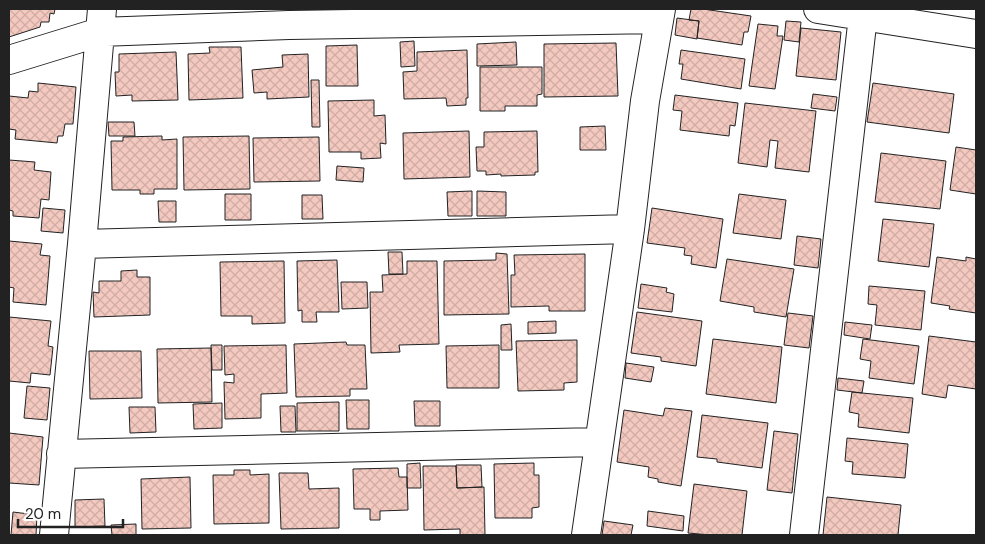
<svg xmlns="http://www.w3.org/2000/svg" width="985" height="544" viewBox="0 0 985 544" font-family="'DM Sans',sans-serif">
	<style>
		.building { fill: url(#building-cross-hatch); stroke: #222 }
		.lines { fill: none; stroke-linecap: round; stroke-linejoin: round }
		.minor-casing { stroke: #222; stroke-width: 30 }
		.minor { stroke: #fff; stroke-width: 28 }
	</style>
	<defs>
		<pattern id="building-cross-hatch" width="8" height="8" patternUnits="userSpaceOnUse" patternTransform="scale(1.25)"><rect width="8" height="8" fill="#f3c9c0"/><path d="M0 0l8 8M0 8l8-8" fill="none" stroke="#d0aca5"/></pattern>
	</defs>
	<rect width="100%" height="100%" fill="#fff"/>
	<!-- building -->
	<path class="building" d="M9,9h46l-1,5 -4,-1 -1,9h-8l-1,5 -31,10z
		M691,9h12l48,7 -3,16h-4l-2,13 -45,-7 2,-17 -10,-1z
		M677,18l22,3 -2,18 -22,-4z
		M786,21l15,1 -2,20 -15,-2z
		M758,24l20,2 -1,10h6l-8,53 -26,-3z
		M801,28l40,4 -5,48 -40,-4z
		M414,41l1,25 -14,1 -1,-25z
		M516,42l1,23 -40,1v-22z
		M616,43l2,53 -74,1v-53z
		M357,45l1,41h-32v-40z
		M209,47h32l2,51 -54,2 -1,-46 22,-1z
		M467,50l1,48h-2v7l-19,1 -1,-8 -42,1 -1,-27 14,-1v-19z
		M681,50l64,9 -4,30 -60,-10 2,-15h-4z
		M176,52l2,48 -46,1v-6l-16,1 -1,-24h4v-18z
		M308,54l1,43 -42,2v-7l-13,1 -2,-23 31,-3 -1,-12z
		M480,67h62v27l-5,1v11h-32v5h-25z
		M311,80h8l1,47h-8z
		M38,83l38,4 -3,37h-8l-2,12h-5l-1,7 -42,-4 1,-9 -7,-1v-33l19,2 1,-7 9,1z
		M873,83l81,11 -5,39 -82,-11z
		M813,94l24,3 -2,14 -24,-3z
		M675,95l63,8 -3,23 -5,-1 -1,11 -49,-6 2,-19 -9,-1z
		M374,100v16l11,-1 1,29 -6,-1 1,15 -20,1v-7h-32l-1,-51z
		M745,103l71,8 -7,61 -34,-4 3,-27 -8,-1 -3,27 -29,-4z
		M108,122h26l1,14h-26z
		M605,126l1,24h-26v-23z
		M469,131l1,46 -66,2 -1,-46z
		M537,131l1,41h-3v3l-34,1v-2l-15,1v-4h-9l-1,-24h8v-15z
		M162,136v4l15,-1v50h-23v5h-14v-4h-28l-1,-49h12v-4z
		M249,136l1,53 -66,1 -1,-53z
		M319,137l1,44 -66,1 -1,-44z
		M956,147l20,3v44l-26,-4z
		M881,153l65,8 -6,48 -65,-7z
		M9,160l26,2 -1,8 17,2 -2,28 -8,-1 -2,19 -26,-2v-5l-4,-1z
		M337,166l27,2 -1,14 -27,-2z
		M472,191v25h-24l-1,-24z
		M477,191l29,1v24h-29z
		M225,194h26v26h-26z
		M739,194l47,6 -5,39 -48,-6z
		M302,195h20l1,24h-21z
		M158,201h18v21h-17z
		M43,208l22,2 -2,23 -22,-2z
		M652,208l71,11 -7,49 -25,-4 1,-8 -8,-1 1,-7 -38,-5z
		M883,219l51,5 -5,43 -51,-6z
		M797,236l24,3 -3,29 -24,-3z
		M9,241l33,3 -2,11 10,1 -4,49 -33,-3 1,-14 -5,-1z
		M388,252h14l1,22h-14z
		M496,253l11,1 2,60 -65,1v-54l52,-1z
		M585,254v57h-36v-5l-38,1v-32h4l-1,-20z
		M937,257l29,4v-4l10,2v54l-27,-4 1,-3 -19,-3z
		M727,259l67,10 -8,48 -32,-5v-5l-34,-6z
		M337,260l2,52h-23l1,10h-15v-12l-4,1 -1,-50z
		M284,261l1,62 -33,1v-8h-31l-1,-54z
		M407,261h30l2,83 -40,1 1,7 -29,1 -1,-61h13l-1,-17 25,-1z
		M137,270v7h13v38l-56,2 -1,-25 6,1v-12h22v-10z
		M341,282h26l1,26 -26,1z
		M641,284l26,4 -1,4 8,2 -2,18 -34,-4z
		M869,286l56,5 -4,39 -46,-5 2,-20 -9,-1z
		M637,312l65,9 -6,45 -35,-5v-4l-30,-4z
		M788,313l25,3 -4,32 -25,-3z
		M9,317l42,4 -3,25 5,1 -3,28 -19,-2 -1,10 -21,-2z
		M556,321v12l-28,1v-12z
		M845,322l27,3 -2,14 -26,-4z
		M511,324l1,26h-11v-25z
		M929,336l47,6v47l-28,-4 -2,13 -24,-4z
		M713,339l69,8 -6,56 -70,-9z
		M863,339l56,7 -5,38 -45,-6 2,-17 -11,-2z
		M577,340v42l-13,1v7l-46,1 -2,-50z
		M346,342l1,3h18l2,44h-17v7l-54,1 -2,-53z
		M211,345h11v25h-10z
		M286,345l1,48 -26,1v24l-36,1 -1,-37 10,1v-9l-9,1 -1,-29z
		M499,345v43h-52l-1,-42z
		M211,348l1,54 -54,1 -1,-54z
		M89,351h52l1,47 -52,1z
		M626,363l28,4 -3,15 -26,-4z
		M838,378l26,3 -2,12 -25,-3z
		M27,386l23,2 -3,32 -23,-2z
		M852,392l61,6 -4,35 -51,-6 1,-13 -10,-2z
		M346,400h23v29h-22z
		M414,401h26v25h-25z
		M339,402v29h-42v-28z
		M222,403v25l-28,1 -1,-25z
		M280,406h15l1,26h-15z
		M129,407h26l1,25 -26,1z
		M665,408l27,3 -11,75 -23,-4v-3l-10,-2 1,-10 -32,-5 7,-52 39,6z
		M702,415l66,8 -6,45 -45,-6v-3l-20,-2z
		M774,431l24,3 -6,59 -25,-3z
		M9,433l34,4 -4,48 -30,-2z
		M847,438l61,6 -3,34 -53,-4 1,-12 -8,-1z
		M420,463l1,25h-14v-24z
		M534,463v12h5v32l-7,1v10h-37l-1,-54z
		M456,465h25l1,22 -25,1z
		M423,466h33l1,22 27,-1 1,48h-25v-6l-36,1z
		M398,468l1,9h8l1,33 -28,1v9h-10v-11h-16l-1,-40z
		M234,470h16v5l19,-1v49l-55,1 -1,-49h21z
		M279,473h29l1,16 30,-1v40l-58,1z
		M190,477l1,51 -49,1 -1,-50z
		M694,484l53,7 -5,44h-32l-22,-2z
		M827,497l74,8 -3,30h-75z
		M104,499l1,27 -30,1v-27z
		M648,511l36,5 -1,15 -36,-5z
		M13,512l24,3 -1,20h-25z
		M604,521l29,4 -2,10h-29z
		M136,524v11h-24l-1,-10z"/>
	<g class="lines">
		<!-- minor casing -->
		<g class="minor-casing">
			<path id="minor" d="M818,9l158,25
				M9,60l91,-28 189,-7 370,-6
				M82,244l548,-15
				M61,454l538,-12
				M54,535l28,-291 20,-235
				M586,535l44,-306 15,-128 16,-92
				M804,535l59,-519"/>
		</g>
		<!-- minor -->
		<use href="#minor" class="minor"/>
	</g>
	<!-- border -->
	<rect width="985" height="544" fill="none" stroke="#222222" stroke-width="20"/>
	<!-- scale -->
	<path d="M18 519v8h105v-8" fill="none" stroke="#222222" stroke-width="2.5"/>
	<text x="25" y="519" font-size="15" fill="#222222" stroke="#ffffff" stroke-width="4" paint-order="stroke">20 m</text>
</svg>
